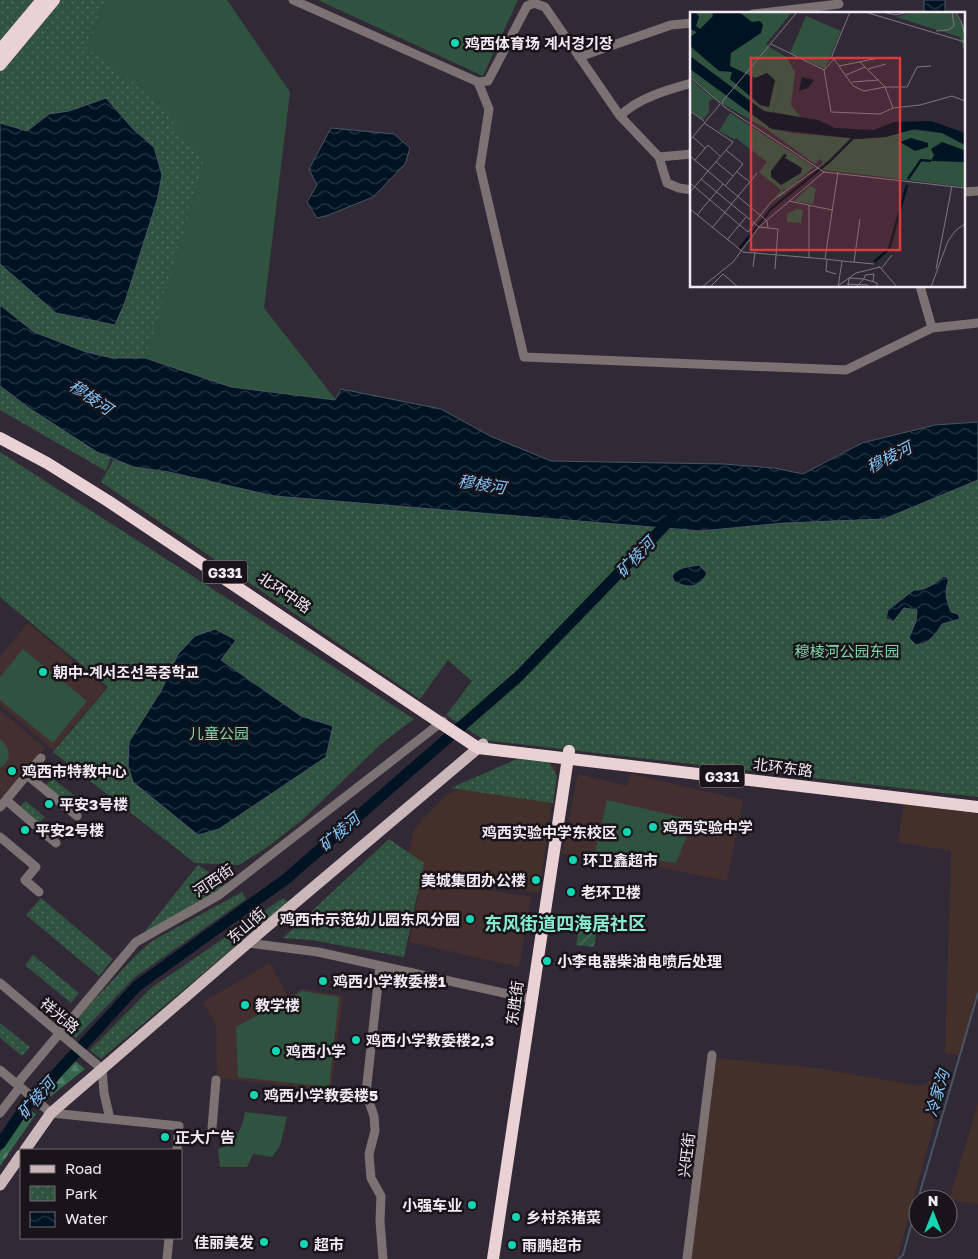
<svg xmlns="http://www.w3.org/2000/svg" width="978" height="1259" viewBox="0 0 978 1259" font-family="'Golos Text','Noto Sans SC','Noto Sans KR',sans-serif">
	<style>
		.industrial { fill: #43302a }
		.education { fill: #432f2e }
		.grass { fill: #305340 }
		.forest { fill: url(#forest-firs) }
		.park { fill: url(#park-dots) }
		.garden { fill: url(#garden-furrows) }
		.water { fill: url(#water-waves); stroke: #485462 }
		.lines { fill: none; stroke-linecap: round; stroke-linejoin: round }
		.stream { stroke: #485462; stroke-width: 2 }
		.river { stroke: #001323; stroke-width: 11 }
		.minor { stroke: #7c7273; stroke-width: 9 }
		.major { stroke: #cbb6b9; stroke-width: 11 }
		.highway { stroke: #ead1d4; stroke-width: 12 }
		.poi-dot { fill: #15d5b3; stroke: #18141a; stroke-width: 2 }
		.labels { text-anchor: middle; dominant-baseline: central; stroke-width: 5; stroke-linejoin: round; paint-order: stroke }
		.shield { fill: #18141a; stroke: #b0aab3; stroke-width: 1 }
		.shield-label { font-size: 14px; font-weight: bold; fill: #f1ebf4 }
		.poi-label { font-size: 15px; font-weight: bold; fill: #f1ebf4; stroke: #18141a; text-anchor: start }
		.street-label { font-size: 15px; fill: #f1ebf4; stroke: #18141a }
		.park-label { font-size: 15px; fill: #83d4a8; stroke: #18141a }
		.water-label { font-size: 16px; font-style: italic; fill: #83c6fb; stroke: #18141a }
		.quarter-label { font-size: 18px; font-weight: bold; fill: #88ead0; stroke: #18141a }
		.inset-river { fill: none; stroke: #001323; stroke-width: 2.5 }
		.inset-road { fill: none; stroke: #7e7783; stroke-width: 1 }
		.view { fill: #d93c3c; fill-opacity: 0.15; stroke: #d93c3c; stroke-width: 2.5 }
		.inset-edge { fill: none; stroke: #f1ebf4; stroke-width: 2.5 }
	</style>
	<defs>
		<pattern id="forest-firs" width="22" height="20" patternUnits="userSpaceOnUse" patternTransform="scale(1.25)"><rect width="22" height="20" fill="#34674d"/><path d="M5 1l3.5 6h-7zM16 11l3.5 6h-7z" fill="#527d67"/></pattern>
		<pattern id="park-dots" width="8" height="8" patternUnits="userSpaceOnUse" patternTransform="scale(1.25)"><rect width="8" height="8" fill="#305340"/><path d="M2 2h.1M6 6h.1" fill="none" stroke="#4e6c5c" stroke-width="1.8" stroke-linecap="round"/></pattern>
		<pattern id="garden-furrows" width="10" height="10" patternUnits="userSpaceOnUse" patternTransform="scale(1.25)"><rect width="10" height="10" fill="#305340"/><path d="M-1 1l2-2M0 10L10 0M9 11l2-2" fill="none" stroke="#4e6c5c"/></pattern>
		<pattern id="water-waves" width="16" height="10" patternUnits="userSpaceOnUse" patternTransform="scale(1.25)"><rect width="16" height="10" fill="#001323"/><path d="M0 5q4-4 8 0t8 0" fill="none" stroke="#263644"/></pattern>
	</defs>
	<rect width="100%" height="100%" fill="#322937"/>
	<!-- industrial -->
	<path class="industrial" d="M518,762l39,4 -18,127 -82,-14 -1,5 -28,-4 -4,15 -23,-4 13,-62 31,-33z
		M904,804l74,10v182l-17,60 -16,-3 6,-202 -53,-9z
		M714,1058l103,10 103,18 24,-13 3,3 -49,180 -4,3h-203z
		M978,1103v101l-29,-4z"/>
	<!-- education -->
	<path class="education" d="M28,623l78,65 -53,62 -53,-45v-49z
		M0,710l45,38 -42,50 -3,-3z
		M578,774l49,12 4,-12 112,26 -16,81 -88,-18 -1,5 -76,-15z
		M422,879l109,18 -12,70 -110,-25z
		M270,963l18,34 14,-8 41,7 -12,94 -114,-12 -1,-54 -13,-22z"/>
	<!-- grass -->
	<path class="grass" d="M105,0h122l63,92 -26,216 72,92 -105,-13 -86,-29 59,-194 -117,-116z
		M318,0h200l-35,76z
		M23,649l64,52 -34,42 -53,-43v-23z
		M0,739c10,8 13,22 0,29z
		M607,800l86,20 -17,43 -81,-11z
		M302,991l37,6 -10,90 -91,-10 -2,-50z
		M245,1112l42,5 -7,29 -8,11 -19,-3 -6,13h-27l-2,-18c17,-4 25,-22 27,-37z"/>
	<!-- forest -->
	<path class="forest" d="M75,1061l10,8 -39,31 -4,-4z
		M29,1110l7,4 -36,52v-14z"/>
	<!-- park -->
	<path class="park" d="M0,0h105l-18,48 69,51 48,65 -53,177 -45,130 -106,-61z
		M0,452l414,267 -33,25 -80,77 -35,27 -27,17 -44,-2 -142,-111 55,-65 -108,-90z
		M114,459l20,8 37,6 103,23 427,35 83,-8 100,-4 94,-39v317l-494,-57 -38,-25 26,-34 -24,-21 -28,39 -319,-217z
		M517,759l32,3 8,14 -4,27 -102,-15z
		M52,778l24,19 -7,9 -24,-20z
		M26,801l19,16 -7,7 -19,-17z
		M389,839l35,24 -20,94 -93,-17 -28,-2z
		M198,865l31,20 -87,50z
		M242,892l4,7 -111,78 -59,61 -10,-8 71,-76 15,-13z
		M41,898l72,61 -14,17 -73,-61z
		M283,898l5,4 -187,157 -11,-9 61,-62z
		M33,955l46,38 -8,10 -46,-38z
		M0,1023l30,24 -8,9 -22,-18z"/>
	<!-- garden -->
	<path class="garden" d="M581,915l18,2 -5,30 -18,-2z"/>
	<!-- water -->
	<path class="water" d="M924,0h21v14h-21z
		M106,98l27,31 21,18 8,28 -4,22 -33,105 -10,23 -59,-12 -56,-49v-141l27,8 22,-17 20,-3z
		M331,128l63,6 16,14 -5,16 -32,33 -47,19 -9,2 -10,-16 10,-17 -8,-16z
		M0,305l34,27 52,20 26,6h33l86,29 104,13 6,-11 100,20 49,27 61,25 173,3 50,4 29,6 59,-31 73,-18 43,-3v58l-94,39 -100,4 -83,8 -427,-35 -105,-24 -35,-5 -20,-8 -17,-7 -68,-44 -29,-22z
		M699,565l8,8c-7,15 -20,16 -33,8l-2,-5c7,-10 17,-9 27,-11z
		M944,576l5,3c-5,13 -3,20 2,33l7,2 2,5 -18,5c-6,10 -13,20 -26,21l-7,-7 7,-17 1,-11 -13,-2 -11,14 -7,-4 2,-8 26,-20c11,1 22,-7 30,-14z
		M215,629l21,11 -15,20 80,56 32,10 -7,31 -107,72 -21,6 -65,-53 -5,-16 1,-24 33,-53 16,-35 17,-18z"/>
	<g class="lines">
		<!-- stream -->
		<path class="stream" d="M918,1199l60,-206
			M898,1259l5,-4 15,-55"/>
		<!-- river -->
		<path class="river" d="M0,1144l24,-35 113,-123 149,-107 233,-203 154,-159"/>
		<!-- minor -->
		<path class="minor" d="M293,0l185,82 10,-1 39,-75 7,-3 11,4 75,109 39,41 8,26 12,5 13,2
			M753,14l86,-10
			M579,57l92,-32 21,-2
			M478,82l11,27 -9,58 44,190 322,13 86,-42
			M620,116c18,-18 47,-26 72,-33
			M659,157l33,-3
			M964,192l14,-1
			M920,286l12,42 46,-5
			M27,775l50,41
			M6,800l50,43
			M0,807l41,-49
			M0,837l36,30 -11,13 14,12
			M248,943l70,9 213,47
			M380,966l-14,127 8,23 1,15 -6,23 2,24 10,18 -1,25 3,38
			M0,983l102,86 2,24 6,26
			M0,1070l51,43 128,13 -2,24
			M17,1084l119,-142 83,-47 224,-174
			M0,1113l20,-26
			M212,1128l4,-48
			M167,1259l2,-21
			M687,1259l25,-204"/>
		<!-- major -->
		<path class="major" d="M25,1150l26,-37 219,-189 213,-180
			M0,1185l21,-30"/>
		<!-- highway -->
		<path class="highway" d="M0,50l42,-50
			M0,65l54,-65
			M0,438l47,25 61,38 370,247 500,59
			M493,1259l76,-508"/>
	</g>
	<!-- markers -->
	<g class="poi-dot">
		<circle cx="455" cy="43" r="5"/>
		<circle cx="43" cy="672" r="5"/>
		<circle cx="12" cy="771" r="5"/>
		<circle cx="49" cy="804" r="5"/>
		<circle cx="653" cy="827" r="5"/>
		<circle cx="25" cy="830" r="5"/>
		<circle cx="627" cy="832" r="5"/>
		<circle cx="573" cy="860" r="5"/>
		<circle cx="536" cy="880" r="5"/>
		<circle cx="571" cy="892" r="5"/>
		<circle cx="470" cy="919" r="5"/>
		<circle cx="547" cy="961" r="5"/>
		<circle cx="323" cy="981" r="5"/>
		<circle cx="245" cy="1005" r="5"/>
		<circle cx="356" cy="1040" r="5"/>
		<circle cx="276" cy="1051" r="5"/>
		<circle cx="254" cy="1095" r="5"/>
		<circle cx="165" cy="1137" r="5"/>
		<circle cx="472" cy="1205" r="5"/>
		<circle cx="516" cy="1217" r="5"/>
		<circle cx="264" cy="1242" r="5"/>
		<circle cx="304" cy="1244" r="5"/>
		<circle cx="512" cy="1245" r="5"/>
	</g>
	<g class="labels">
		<!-- shield labels -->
		<g class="shield">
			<rect x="202.5" y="560.5" width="45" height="23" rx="4"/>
			<rect x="699.5" y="764.5" width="45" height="23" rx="4"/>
		</g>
		<g class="shield-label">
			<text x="225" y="572">G331</text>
			<text x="722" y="776">G331</text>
		</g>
		<!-- poi labels -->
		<g class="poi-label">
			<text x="465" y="43">鸡西体育场 계서경기장</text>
			<text x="53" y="672">朝中-계서조선족중학교</text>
			<text x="22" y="771">鸡西市特教中心</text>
			<text x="59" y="804">平安3号楼</text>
			<text x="663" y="827">鸡西实验中学</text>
			<text x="35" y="830">平安2号楼</text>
			<text x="617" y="832" text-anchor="end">鸡西实验中学东校区</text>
			<text x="583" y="860">环卫鑫超市</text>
			<text x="526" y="880" text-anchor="end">美城集团办公楼</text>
			<text x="581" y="892">老环卫楼</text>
			<text x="460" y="919" text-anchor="end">鸡西市示范幼儿园东风分园</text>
			<text x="557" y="961">小李电器柴油电喷后处理</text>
			<text x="333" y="981">鸡西小学教委楼1</text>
			<text x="255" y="1005">教学楼</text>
			<text x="366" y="1040">鸡西小学教委楼2,3</text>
			<text x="286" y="1051">鸡西小学</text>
			<text x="264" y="1095">鸡西小学教委楼5</text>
			<text x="175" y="1137">正大广告</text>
			<text x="462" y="1205" text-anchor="end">小强车业</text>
			<text x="526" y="1217">乡村杀猪菜</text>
			<text x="254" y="1242" text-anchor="end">佳丽美发</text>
			<text x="314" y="1244">超市</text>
			<text x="522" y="1245">雨鹏超市</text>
		</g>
		<!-- street labels -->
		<g class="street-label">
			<text transform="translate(285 592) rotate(34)">北环中路</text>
			<text transform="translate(783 767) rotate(7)">北环东路</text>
			<text transform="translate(213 880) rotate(-34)">河西街</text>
			<text transform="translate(246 925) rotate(-41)">东山街</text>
			<text transform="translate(514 1003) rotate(-82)">东胜街</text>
			<text transform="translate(60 1015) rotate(40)">祥光路</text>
			<text transform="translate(686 1155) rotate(-83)">兴旺街</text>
		</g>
		<!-- park labels -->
		<g class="park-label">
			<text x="847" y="651">穆棱河公园东园</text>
			<text x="219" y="733">儿童公园</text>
		</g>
		<!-- water labels -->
		<g class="water-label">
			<text transform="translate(91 397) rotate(34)">穆棱河</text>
			<text transform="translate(889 457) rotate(-27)">穆棱河</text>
			<text transform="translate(482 484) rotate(9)">穆棱河</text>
			<text transform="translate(635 557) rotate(-46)">矿棱河</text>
			<text transform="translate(339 832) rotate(-41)">矿棱河</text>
			<text transform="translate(937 1093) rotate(-74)">冷家沟</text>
			<text transform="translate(36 1098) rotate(-49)">矿棱河</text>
		</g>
		<!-- quarter labels -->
		<g class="quarter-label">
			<text x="565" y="923">东风街道四海居社区</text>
		</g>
	</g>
	<!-- overview -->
	<g transform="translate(690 12)">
		<rect width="275" height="275" fill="#322937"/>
		<path d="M224,0h39l12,15v27l-5,-17 -64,-20zM116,4l35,15 -16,38 -35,-16zM81,36l15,9 9,15 -4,33 11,14 -29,-7 9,-29 -18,-18zM107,197l6,1 -2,13 -14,-1v-8z" fill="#305340"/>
		<path d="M0,0h102l-26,32 5,4 -7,17 18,18 -14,45 25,5 65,6 28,-2 18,-8 38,4 23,12v42l-140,-17 -6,-3 4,-5 -3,-3 -5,5 -50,-36 -47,-27 -28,-25zM0,67l24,20 -5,2v11l-6,8 -13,-10zM40,101l84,54 -27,23 -5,-1 4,4 -13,7 8,-10 -22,-18 8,-10 -31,-24 -2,1 -15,-8zM120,174l6,3 -3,15 -19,-3z" fill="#305340"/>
		<path d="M0,0h6l3,5 -3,9 4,3 13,-13 -1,-4h27l13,10 8,-1 3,4 -2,8 -30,20 -1,13 25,12 12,-5 8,7 -6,27 -9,-2 -30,-26 2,-7 -13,-1 -29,-25v-9l7,-5 -7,-3zM0,44l74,55 54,9 17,8 39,2 20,-8 37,-1 34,12v12l-23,-12 -27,-4 -29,8 -28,2 -86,-10 -82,-60zM112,65l12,3 -6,8 -9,3zM221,126l17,5v4l-13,4 -15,-9zM252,130l22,8v12l-33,-1 3,-6 -3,-6zM94,142l3,1 -2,3 17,10 -1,5 -20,12 -10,-8v-6z" fill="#001323"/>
		<path class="inset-river" d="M218,167l13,-19 10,1M49,237l33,-41 58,-47 24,-24M184,250l15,-13 18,-64"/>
		<path class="inset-road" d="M107,0l-75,90 1,4 101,66 141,16M175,0l100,30M192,0l14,3 12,-3M265,0l6,9 4,14M246,19l12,-1 6,-4 -2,-14M81,32l53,26 10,-11 19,27 11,5 21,-4 8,21 27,-3 32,-9 13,5M141,46l19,-46M169,49l26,26M149,54l40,-8M178,57l18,-5M134,58l7,42 49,2 13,-6M156,63l19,-8M0,65l30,26M162,70l27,-2M195,75h22l10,-20 14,-1M0,99l14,10M3,125l12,11M0,128l31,-37M0,144l77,65 1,7M5,148l13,-15 13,12M26,150l17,14M47,160l13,10M148,160l-13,87 17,2 -4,26M11,167l58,48 19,2 -3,40M0,171l58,49 6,-9M35,174l18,-22 -17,-14M0,180l43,-50 -29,-19M99,189l43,9M0,197l53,43 82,7M7,203l26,-31M64,211l18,-22 47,-34M22,216l45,-55M37,228l19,-23M119,246v-53M137,247l-1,12 10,3M152,249l32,3M164,250l6,-43M189,254l18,21M63,255l2,-15M191,257l11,-14M246,257l16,-83M157,272l21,1M149,273l17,-12 24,-6M12,275l31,-25 26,-35 66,-56M20,275l13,-13 15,13M158,275l1,-9 15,1 1,-4 9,-1 -1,8M166,275l8,-8 13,4v4M241,275l17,-46 8,-11 9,-6"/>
		<path class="view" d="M61,46h149v192h-149z"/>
		<rect width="275" height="275" class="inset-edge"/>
	</g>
	<!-- legend -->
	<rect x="20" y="1149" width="162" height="90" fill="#18141a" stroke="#6f6a71"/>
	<rect x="30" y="1165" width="25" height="8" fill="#cbb6b9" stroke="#6f6a71"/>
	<text x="65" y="1174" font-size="15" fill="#f1ebf4">Road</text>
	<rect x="30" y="1186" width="25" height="15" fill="url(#park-dots)" stroke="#6f6a71"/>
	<text x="65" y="1199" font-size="15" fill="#f1ebf4">Park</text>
	<rect x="30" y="1212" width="25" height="15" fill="url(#water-waves)" stroke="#6f6a71"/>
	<text x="65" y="1224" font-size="15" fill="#f1ebf4">Water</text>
	<!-- north arrow -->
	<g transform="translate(933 1214)"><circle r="24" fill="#18141a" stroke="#6f6a71"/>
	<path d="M0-4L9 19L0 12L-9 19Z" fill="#15d5b3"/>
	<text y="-8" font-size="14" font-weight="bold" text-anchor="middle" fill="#f1ebf4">N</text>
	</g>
</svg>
